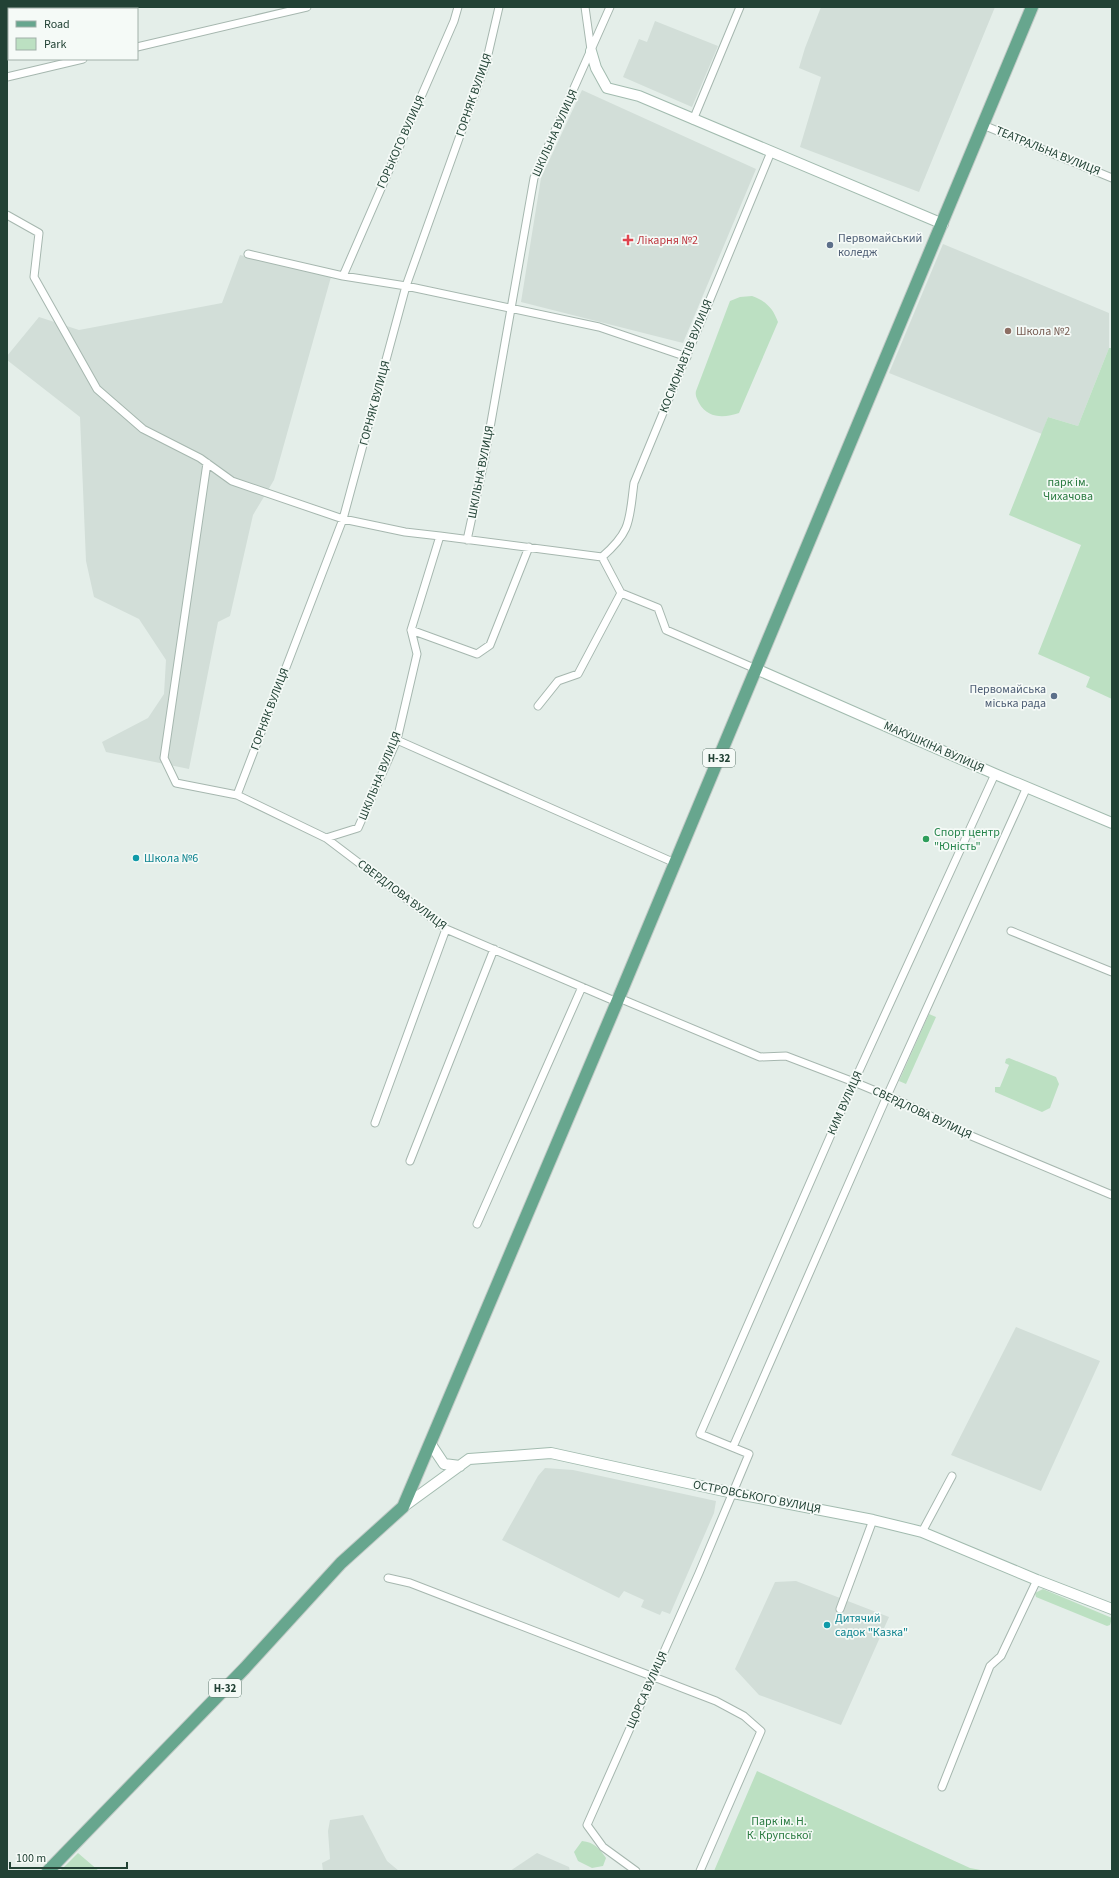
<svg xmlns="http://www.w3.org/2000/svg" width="1119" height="1878" viewBox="0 0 1119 1878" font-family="'Source Sans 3',sans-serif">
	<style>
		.built { fill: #d2ded8 }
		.green { fill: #bce0c2 }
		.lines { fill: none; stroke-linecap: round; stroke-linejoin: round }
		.street-casing { stroke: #a6b7af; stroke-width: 9 }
		.secondary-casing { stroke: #a2bbaf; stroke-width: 12 }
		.primary-casing { stroke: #c1cac6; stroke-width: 14 }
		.street { stroke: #fff; stroke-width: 7 }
		.secondary { stroke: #fff; stroke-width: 10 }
		.primary { stroke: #67a68e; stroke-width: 12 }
		.health-dot { fill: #e0444e; stroke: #f5faf7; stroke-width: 1.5 }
		.service-dot { fill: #5c6f8a; stroke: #f5faf7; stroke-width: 1.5 }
		.education-dot { fill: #8d6e63; stroke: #f5faf7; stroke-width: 1.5 }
		.leisure-dot { fill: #2e9e5b; stroke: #f5faf7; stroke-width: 1.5 }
		.culture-dot { fill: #0f9aa8; stroke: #f5faf7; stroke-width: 1.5 }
		.labels { text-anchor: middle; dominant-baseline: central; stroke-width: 3.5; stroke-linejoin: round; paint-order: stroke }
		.shield { fill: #f5faf7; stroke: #61796f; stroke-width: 1 }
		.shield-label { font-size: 11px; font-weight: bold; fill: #224235 }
		.street-label { font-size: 12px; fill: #224235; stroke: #f5faf7 }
		.service-label { font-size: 12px; fill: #4e5e75; stroke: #f5faf7; text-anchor: start }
		.health-label { font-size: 12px; fill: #be3a42; stroke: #f5faf7; text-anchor: start }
		.education-label { font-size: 12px; fill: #785e54; stroke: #f5faf7; text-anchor: start }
		.park-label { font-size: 12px; fill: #2a7b40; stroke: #f5faf7 }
		.leisure-label { font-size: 12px; fill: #27864d; stroke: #f5faf7; text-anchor: start }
		.culture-label { font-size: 12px; fill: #0d838f; stroke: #f5faf7; text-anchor: start }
	</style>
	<rect width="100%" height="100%" fill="#e4eee9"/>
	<!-- built -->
	<path class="built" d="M821,7h174l-76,185 -119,-45 21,-70 -22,-9 6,-20z
		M655,21l63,25 -26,61 -69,-30 16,-38 8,3z
		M582,90l174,79 -73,174 -162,-41 20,-124z
		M943,244l166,69v35l-31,78 -30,-9 -6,17 -153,-61z
		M240,255l91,22 -57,203 -21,35 -23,101 -12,6 -29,147 -83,-17 -4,-10 46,-24 16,-24 2,-34 -27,-41 -45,-22 -8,-36 -6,-144 -73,-57v-4l32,-39 40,13 143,-27z
		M1016,1327l84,34 -59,130 -90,-36z
		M545,1468l28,2 143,31 -2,12 -44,101 -8,-3 -2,4 -19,-8 3,-7 -20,-9 -5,7 -117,-58 36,-64z
		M796,1581l93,36 -48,108 -82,-30 -24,-26 40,-87z
		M363,1815l24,46 12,10h-76l-1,-8 8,-4 -2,-28 2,-11z
		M537,1853l32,14 1,4h-60z"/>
	<!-- green -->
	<path class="green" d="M752,296c14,5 21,12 26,26l-39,91c-14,5 -31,6 -40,-10 -2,-4 -4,-7 -3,-12l34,-90 10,-4z
		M1109,348h3v351l-26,-12 4,-10 -52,-23 43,-109 -72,-30 39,-98 30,9z
		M929,1014l7,3 -30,67 -7,-3z
		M1009,1058l47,19 3,7 -9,24 -8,4 -47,-20v-5h5l9,-22 -4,-2 1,-4z
		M1043,1589l69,29 -2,7 -3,1 -71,-29 -1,-4z
		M757,1771l213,97 16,3h-272z
		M582,1841c12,1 18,8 24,17l-3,8 -11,2 -14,-7 -4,-9z
		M78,1853l21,18h-39z"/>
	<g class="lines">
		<!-- street casing -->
		<g class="street-casing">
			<path id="street" d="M585,7l6,43
				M137,47l170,-40
				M7,77l76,-18
				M693,120l47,-113
				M983,125l129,53
				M7,215l32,18 -5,44 63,112 46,40 57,29 32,23 111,38 62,13 35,4
				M248,254l95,22 63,10 193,41 88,30
				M343,276l111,-255 4,-14
				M207,463l-43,295 12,25 61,12 89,43 120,91 171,73
				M467,540l17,-78 50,-284 76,-171
				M602,557c30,-26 27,-37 32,-74l137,-331
				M411,630l66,24 13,-9 39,-98
				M538,706l20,-25 20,-7 43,-81
				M397,740l278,123
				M237,795l106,-276 63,-233 80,-223 13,-56
				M326,838l32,-10 39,-88 20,-86 -6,-24 29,-94 162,21 19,36 37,15 8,22 90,39
				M1011,931l101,41
				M619,998l141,59 26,-1 68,26 48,20 67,33 143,60
				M375,1123l71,-194
				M410,1161l84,-212
				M477,1224l105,-237
				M733,1447l154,-351 140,-309
				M922,1532l30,-56
				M388,1578l22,5 306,118 28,15 17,15 -61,140
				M840,1609l33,-89
				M942,1787l48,-121 11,-10 36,-76
				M636,1871l-33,-24 -16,-22 112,-252 50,-119 -49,-20 154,-352 141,-308"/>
		</g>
		<!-- secondary casing -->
		<g class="secondary-casing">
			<path id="secondary" d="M591,51l5,17 11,20 32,8 304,128
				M756,669l239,105 117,49
				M430,1443l14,21 16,2
				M403,1507l66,-48 82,-6 182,40 140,27 49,12 115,48 75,29"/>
		</g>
		<!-- primary casing -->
		<g class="primary-casing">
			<path id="primary" d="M48,1871l197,-203 96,-105 62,-56 214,-505 415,-995"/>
		</g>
		<!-- street -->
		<use href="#street" class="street"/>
		<!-- secondary -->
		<use href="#secondary" class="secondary"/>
		<!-- primary -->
		<use href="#primary" class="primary"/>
	</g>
	<!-- markers -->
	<path class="health-dot" d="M626 234h4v4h4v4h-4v4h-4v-4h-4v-4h4z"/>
	<g class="service-dot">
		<circle cx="830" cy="245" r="4"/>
		<circle cx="1054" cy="696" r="4"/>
	</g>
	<circle class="education-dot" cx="1008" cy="331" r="4"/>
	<circle class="leisure-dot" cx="926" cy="839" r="4"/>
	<g class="culture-dot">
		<circle cx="136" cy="858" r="4"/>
		<circle cx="827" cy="1625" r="4"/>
	</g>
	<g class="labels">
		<!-- shield labels -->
		<g class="shield">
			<rect x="703" y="749" width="32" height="18" rx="3"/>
			<rect x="209" y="1679" width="32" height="18" rx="3"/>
		</g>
		<g class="shield-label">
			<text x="719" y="758">Н-32</text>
			<text x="225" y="1688">Н-32</text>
		</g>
		<!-- street labels -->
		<g class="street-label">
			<text transform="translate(474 95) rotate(-71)">ГОРНЯК ВУЛИЦЯ</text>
			<text transform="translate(555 133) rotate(-66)">ШКІЛЬНА ВУЛИЦЯ</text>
			<text transform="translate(401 142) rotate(-66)">ГОРЬКОГО ВУЛИЦЯ</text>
			<text transform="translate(1048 151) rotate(22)">ТЕАТРАЛЬНА ВУЛИЦЯ</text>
			<text transform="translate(686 356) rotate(-68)">КОСМОНАВТІВ ВУЛИЦЯ</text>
			<text transform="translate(375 403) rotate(-75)">ГОРНЯК ВУЛИЦЯ</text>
			<text transform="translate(481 472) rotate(-79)">ШКІЛЬНА ВУЛИЦЯ</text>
			<text transform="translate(270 709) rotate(-69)">ГОРНЯК ВУЛИЦЯ</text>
			<text transform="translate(934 747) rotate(24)">МАКУШКІНА ВУЛИЦЯ</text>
			<text transform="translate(380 776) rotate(-68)">ШКІЛЬНА ВУЛИЦЯ</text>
			<text transform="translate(402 895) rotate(37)">СВЕРДЛОВА ВУЛИЦЯ</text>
			<text transform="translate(845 1103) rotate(-66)">КИМ ВУЛИЦЯ</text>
			<text transform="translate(922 1113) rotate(25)">СВЕРДЛОВА ВУЛИЦЯ</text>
			<text transform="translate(757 1497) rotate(11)">ОСТРОВСЬКОГО ВУЛИЦЯ</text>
			<text transform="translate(647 1690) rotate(-66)">ЩОРСА ВУЛИЦЯ</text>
		</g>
		<!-- service labels -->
		<g class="service-label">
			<text x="838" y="238">Первомайський<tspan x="838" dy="14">коледж</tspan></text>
			<text x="1046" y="689" text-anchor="end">Первомайська<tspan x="1046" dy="14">міська рада</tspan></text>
		</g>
		<!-- health labels -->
		<g class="health-label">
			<text x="637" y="240">Лікарня №2</text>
		</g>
		<!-- education labels -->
		<g class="education-label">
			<text x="1016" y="331">Школа №2</text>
		</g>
		<!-- park labels -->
		<g class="park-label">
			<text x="1068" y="482">парк ім.<tspan x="1068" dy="14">Чихачова</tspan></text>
			<text x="779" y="1821">Парк ім. Н.<tspan x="779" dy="14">К. Крупської</tspan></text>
		</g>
		<!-- leisure labels -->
		<g class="leisure-label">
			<text x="934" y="832">Спорт центр<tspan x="934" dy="14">"Юність"</tspan></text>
		</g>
		<!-- culture labels -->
		<g class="culture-label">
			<text x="144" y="858">Школа №6</text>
			<text x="835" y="1618">Дитячий<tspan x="835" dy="14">садок "Казка"</tspan></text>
		</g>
	</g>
	<!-- border -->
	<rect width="1119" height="1878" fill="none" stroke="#224235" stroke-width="16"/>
	<!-- legend -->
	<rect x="8" y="8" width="130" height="52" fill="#f5faf7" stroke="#a1b0a9"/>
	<rect x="16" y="21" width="20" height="6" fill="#67a68e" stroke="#a1b0a9"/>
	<text x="44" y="28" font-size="12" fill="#224235">Road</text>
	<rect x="16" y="38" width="20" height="12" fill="#bce0c2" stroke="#a1b0a9"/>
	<text x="44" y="48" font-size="12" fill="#224235">Park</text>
	<!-- scale -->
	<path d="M10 1862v6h117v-6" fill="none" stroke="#224235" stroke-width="2"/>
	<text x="16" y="1862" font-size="12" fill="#224235" stroke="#f5faf7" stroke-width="3" paint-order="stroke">100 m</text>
</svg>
